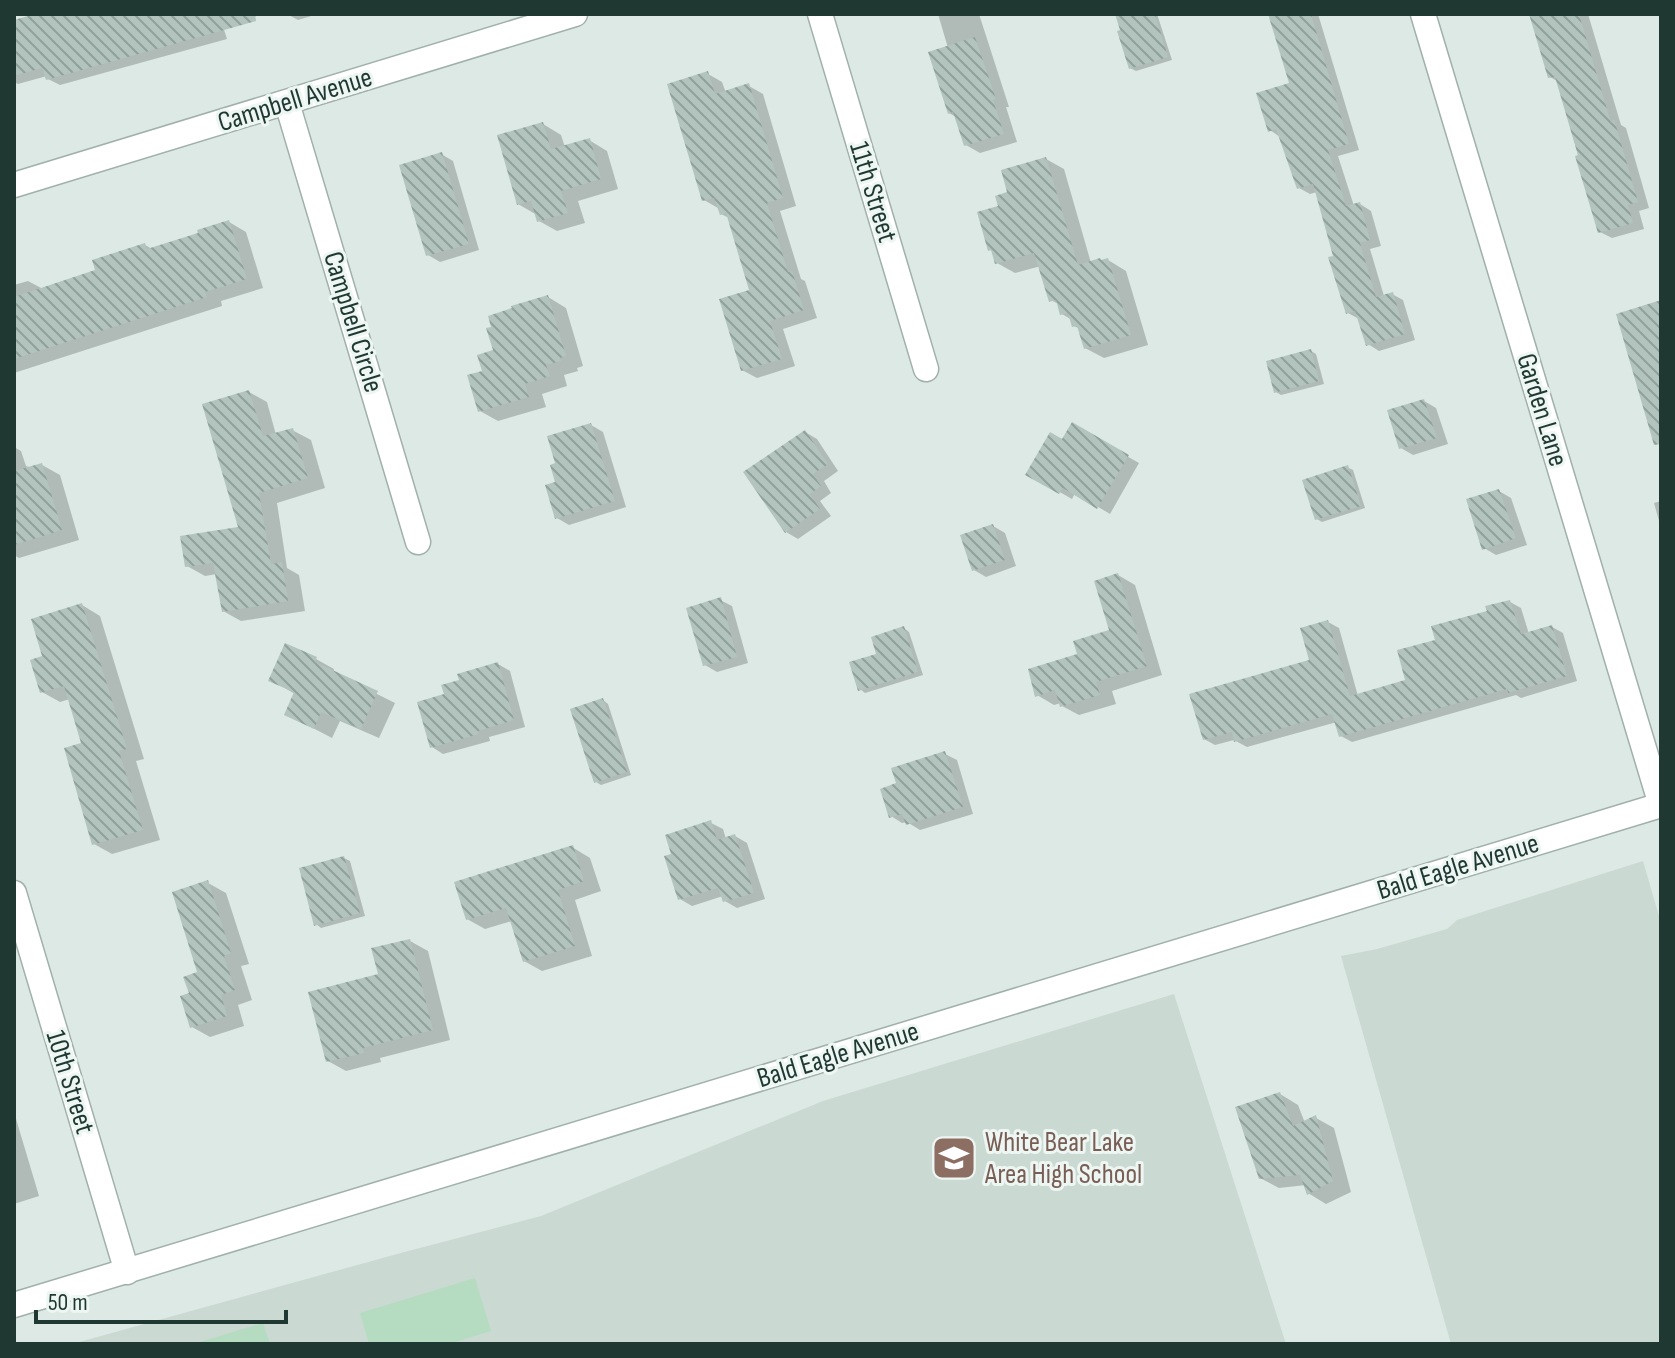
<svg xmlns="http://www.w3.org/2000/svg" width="1675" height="1358" viewBox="0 0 1675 1358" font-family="'Sofia Sans Condensed',sans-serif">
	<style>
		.built { fill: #cbd9d3 }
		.pitch { fill: #b5dbc0 }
		.shadow { fill: #0003 }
		.building { fill: url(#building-back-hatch) }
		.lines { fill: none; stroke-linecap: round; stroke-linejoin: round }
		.minor-casing { stroke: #a0b0ab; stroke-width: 27 }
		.tertiary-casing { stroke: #a0b0ab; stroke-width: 27 }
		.minor { stroke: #fff; stroke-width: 24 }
		.tertiary { stroke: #fff; stroke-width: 24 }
		.labels { text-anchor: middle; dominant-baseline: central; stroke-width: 6; stroke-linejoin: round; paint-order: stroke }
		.street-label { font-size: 28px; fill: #1f3832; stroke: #edf6f2 }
		.education-label { font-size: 28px; fill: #785e54; stroke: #edf6f2; text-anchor: start }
	</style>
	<defs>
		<pattern id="building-back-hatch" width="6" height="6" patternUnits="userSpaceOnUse" patternTransform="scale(2)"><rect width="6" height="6" fill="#b2c4bd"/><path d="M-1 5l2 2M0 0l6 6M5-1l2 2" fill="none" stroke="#90a09a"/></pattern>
	</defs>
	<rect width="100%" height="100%" fill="#dde9e4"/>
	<!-- built -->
	<path class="built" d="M1643,861l18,62v421h-210l-110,-388 36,-7 70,-20 10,-9z
		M1174,994l112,350h-1214l325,-90 144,-38 282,-115z"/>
	<!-- pitch -->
	<path class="pitch" d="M475,1278l16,53 -42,13h-80l-9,-31z
		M263,1323l7,21h-77z"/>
	<!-- shadow -->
	<path class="shadow" d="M42,14h177l8,25 -167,46 -12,-6 -1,-3 -29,8 -4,-2v-60z
		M287,14h31l-20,6z
		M938,14h41l30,93h-3l11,35 -37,11 -14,-8 -10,-28 -7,-4 -1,-65z
		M1117,14h40l15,46 -36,11 -6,-3z
		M1270,14h48l41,136 -21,6 16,50 6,-2 11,7 10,35 -11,3 14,47 8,-2 11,6 12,40 -36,11 -11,-7 -9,-25 -11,-6 -12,-55 -19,-66 -7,2 -11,-6 -19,-51 -10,-7 22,-45z
		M1531,14h57l33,111 5,3 23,80 -10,3 5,18 -32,9 -12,-6 -43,-151 -7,-4z
		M708,74l14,8 4,11 23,-7 14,8 33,112 -16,5 21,68 4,2 12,37 -34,11 12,37 -38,12 -15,-8 10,-79 -23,-73 -8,-4 -3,-6 -14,-8z
		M543,124l18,11 4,12 24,-7 18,11 11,38 -40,12 7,22 -28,8 -18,-10 -2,-6 -19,-11z
		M441,154l12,7 26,89 -39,12 -12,-7z
		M1046,159l18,10 27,94 17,-3 18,11 22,74 -44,13 -19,-10 -5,-19 -6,-3 -2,-6 -10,-6 -2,-9 -9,-5 -10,-34 -26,7 -18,-10 -3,-11 -4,-2 10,-42 10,-14z
		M229,222l17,10 17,56 -42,13 1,5 -208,67v-88l14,-4 15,8 55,-18 47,-26 7,4 48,-15z
		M548,297l18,11 17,58 -6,2 1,3 -14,4 3,11 -25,8 4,13 -48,14 -18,-10 4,-39 11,-20z
		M1311,351l5,3 8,30 -43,11 -5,-3z
		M249,392l18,10 9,33 16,-5 19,10 14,48 -48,15 10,65 12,7 6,36 -64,10 -18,-10 -6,-37 -12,2 -18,-10 54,-37z
		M1424,401l12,7 12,36 -35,11 -12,-7z
		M591,425l12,7 23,75 -57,18 -12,-7v-54z
		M1072,425l67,38 -29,51 -35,-21 -3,6 -44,-25 34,-32z
		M805,432l12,7 21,32 -14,10 7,12 -11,8 11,15 -33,23 -12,-7z
		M14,447l7,4 5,15 6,2 10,-3 18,10 19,65 -60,18 -5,-3z
		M1347,467l6,3 12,38 -43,14 -5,-3z
		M1499,491l12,7 16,47 -31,10 -12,-7z
		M1661,501v27l-7,-25z
		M993,526l12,7 11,33 -30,11 -12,-7z
		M1118,575l17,10 27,90 -50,16 4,13 -37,11 -17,-9 -1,-3 -7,2 -17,-10 42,-40 33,-24z
		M720,600l12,6 16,57 -31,9 -12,-7z
		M1510,602l11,6 8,26 23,-7 11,6 14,48 -56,17 -5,-3 -164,47 -11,-6 -4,-14 -90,25 -13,-7 -19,5 -11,-6 107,-78 17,-39 11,6 19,68 50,-15 30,-40z
		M82,605l18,11 44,143 -8,2 24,79 -48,14 -18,-10 -10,-100 -14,-45 -10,3 -18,-10 2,-35z
		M904,628l5,4 14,43 -58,18 -5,-4 18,-34z
		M316,659l18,10 -1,3 62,31 -16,35 -39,-17 -8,17 -46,-24 9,-20 -24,-14z
		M498,664l12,7 15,56 -36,10 1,4 -47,13 -11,-7z
		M603,700l5,4 23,71 -30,10 -5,-3z
		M945,754l12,6 16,54 -53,16 -13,-8 -5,1 -11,-7 7,-31z
		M711,823l12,6 3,10 9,-3 12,7 18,56 -28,9 -12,-7 -2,-5 -31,10 -12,-7 -7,-44z
		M572,847l18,11 11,33 -26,9 17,56 -50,15 -18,-10 -12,-40 -27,8 -18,-10z
		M344,858l6,3 15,55 -44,12 -5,-4z
		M208,883l18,10 23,71 -8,2 11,34 -14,5 6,21 -34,11 -18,-10 -1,-32 8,-21z
		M410,941l18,10 22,89 -70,18 1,4 -35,9 -18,-10 52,-85z
		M1280,1094l18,11 7,18 11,-5 18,10 17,64 -25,12 -18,-11 -2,-8 -27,3 -19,-10z
		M14,1112l25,84 -25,8z"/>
	<!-- building -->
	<path class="building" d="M35,14h220l1,7 -210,59 -4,-12 -28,8v-56z
		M1115,14h40l13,43 -39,12 -12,-38 3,-1z
		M1268,14h43l38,130 -21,6 18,56 14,-4 10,38 -10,3 16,54 17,-5 12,42 -39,12 -11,-35 -9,3 -18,-57 5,-1 -20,-72 -16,5 -21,-60 -8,3 -12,-39 33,-10z
		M1529,14h50l32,109 3,-4 24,83 -10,3 5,18 -35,10 -23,-77 3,-1 -23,-78 -7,1z
		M975,37l21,62 -3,1 11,34 -40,12 -11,-34 -5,2 -20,-62z
		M708,71l7,23 34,-11 34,115 -16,5 21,69 4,-1 12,39 -34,11 12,38 -41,12 -22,-72 30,-9 -23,-77 -6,2 -6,-17 -12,3 -35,-117z
		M543,122l8,27 39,-11 11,41 -40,12 7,22 -31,9 -6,-21 -14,4 -20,-70z
		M442,152l27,92 -43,12 -27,-91z
		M1046,157l32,108 22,-7 1,2 7,-2 23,77 -47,14 -7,-23 -5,1 -4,-14 -8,2 -4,-15 -7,2 -15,-49 -39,11 -4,-14 -3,1 -11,-39 21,-6 -3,-10 12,-4 -6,-22z
		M229,220l18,59 -42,13 2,5 -193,62v-62l81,-27 -3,-10 53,-17 2,6 51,-16 -1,-3z
		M548,295l18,61 -6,2 1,3 -15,4 4,11 -25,8 4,13 -51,15 -11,-37 15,-4 -5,-16 16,-5 -7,-22 5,-1 -3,-11 24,-8 -1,-2z
		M1661,300v144l-7,1 -38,-131z
		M1311,349l8,32 -45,12 -8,-32z
		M249,390l14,46 30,-8 15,50 -49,15 12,71 11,-2 6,39 -66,11 -9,-49 -28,4 -5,-31 58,-9 -36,-123z
		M1424,399l13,39 -38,11 -12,-39z
		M1072,422l57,33 -32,54 -34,-21 -4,6 -34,-19 25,-43 12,7z
		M591,423l24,78 -60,18 -10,-34 10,-3 -5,-17 5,-2 -8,-27z
		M805,430l23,34 -15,10 8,12 -11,8 10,15 -35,24 -42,-61z
		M42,463l20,67 -48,15v-74z
		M1348,465l13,41 -46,14 -13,-40z
		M1499,489l17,49 -34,12 -16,-51z
		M993,524l12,36 -33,11 -12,-36z
		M1118,573l29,93 -51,16 4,13 -40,12 -5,-17 -20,7 -7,-28 49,-15 -4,-13 36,-11 -15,-49z
		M721,597l16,60 -34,9 -17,-58z
		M1510,600l11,34 31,-9 15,51 -59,17 -1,-4 -168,48 -7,-23 -98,28 -2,-10 -29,8 -14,-46 120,-34 -9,-32 28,-8 22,76 55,-16 -8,-30 38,-10 -4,-14 56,-15 -2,-5z
		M82,603l45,146 -8,2 24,79 -51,15 -28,-97 17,-5 -17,-57 -24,7 -10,-33 12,-4 -11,-37z
		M904,626l14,46 -60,19 -9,-29 27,-8 -5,-17z
		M285,643l32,14 -2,5 63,29 -17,38 -40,-17 -7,17 -30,-14 10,-23 -26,-11z
		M498,662l16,58 -36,11 1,3 -49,14 -13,-46 27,-8 -3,-9 18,-5 -2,-6z
		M603,698l24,74 -33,11 -24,-74z
		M945,751l18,56 -57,18 -4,-11 -13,4 -9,-29 16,-6 -5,-15z
		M711,820l6,20 18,-6 19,59 -31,9 -5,-14 -40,12 -14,-44 7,-2 -6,-19z
		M573,845l11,36 -26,9 17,56 -52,16 -17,-54 -40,12 -12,-38z
		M344,856l16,57 -46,13 -15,-58z
		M208,880l23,73 -7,3 11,34 -14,5 6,21 -37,12 -10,-32 9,-3 -6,-16 14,-5 -25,-80z
		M410,939l23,91 -70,18 1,5 -38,9 -18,-70 70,-18 -7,-26z
		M1280,1092l13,34 23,-11 17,66 -26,14 -7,-20 -41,4 -24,-72z"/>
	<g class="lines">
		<!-- minor casing -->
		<g class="minor-casing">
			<path id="minor" d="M820,14l106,355
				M1423,14l238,791
				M287,103l131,439
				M14,185l561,-171
				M14,893l113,379"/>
		</g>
		<!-- tertiary casing -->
		<g class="tertiary-casing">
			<path id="tertiary" d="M14,1305l1647,-500"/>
		</g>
		<!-- minor -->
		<use href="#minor" class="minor"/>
		<!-- tertiary -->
		<use href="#tertiary" class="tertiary"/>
	</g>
	<!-- icons -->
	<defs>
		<g id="school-square" transform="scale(2.3)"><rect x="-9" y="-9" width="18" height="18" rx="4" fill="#8d6e63" stroke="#edf6f2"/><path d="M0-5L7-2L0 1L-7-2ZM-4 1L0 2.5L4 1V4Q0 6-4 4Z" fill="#fff"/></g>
	</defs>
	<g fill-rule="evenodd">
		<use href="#school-square" x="954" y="1158"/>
	</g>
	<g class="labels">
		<!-- street labels -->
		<g class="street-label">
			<text transform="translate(295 100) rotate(-17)">Campbell Avenue</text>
			<text transform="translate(873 192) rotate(73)">11th Street</text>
			<text transform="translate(353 322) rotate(73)">Campbell Circle</text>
			<text transform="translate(1542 410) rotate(73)">Garden Lane</text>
			<text transform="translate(1458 867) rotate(-17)">Bald Eagle Avenue</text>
			<text transform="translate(838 1055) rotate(-17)">Bald Eagle Avenue</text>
			<text transform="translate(70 1082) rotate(73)">10th Street</text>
		</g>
		<!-- education labels -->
		<g class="education-label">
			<text x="985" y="1142">White Bear Lake<tspan x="985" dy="32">Area High School</tspan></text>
		</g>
	</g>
	<!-- border -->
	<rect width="1675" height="1358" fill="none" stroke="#1f3832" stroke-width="32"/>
	<!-- scale -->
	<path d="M36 1310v12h250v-12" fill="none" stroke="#1f3832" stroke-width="4"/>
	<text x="48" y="1310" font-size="24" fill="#1f3832" stroke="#edf6f2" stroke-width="6" paint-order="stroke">50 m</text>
</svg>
